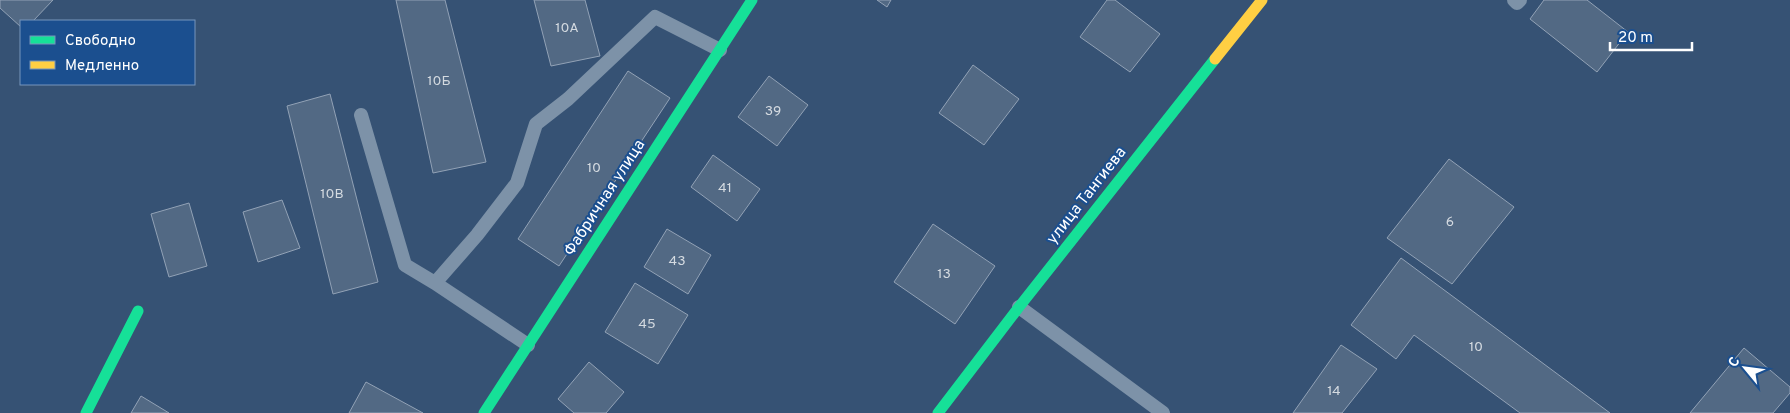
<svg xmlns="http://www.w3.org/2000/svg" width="1790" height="413" viewBox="0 0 1790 413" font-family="Overpass,sans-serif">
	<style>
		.building { fill: #526984; stroke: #92a2b6 }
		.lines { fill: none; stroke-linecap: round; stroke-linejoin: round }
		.lane { stroke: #7d92a8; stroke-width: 14 }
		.fast { stroke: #16e098; stroke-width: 11 }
		.slow { stroke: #ffcf43; stroke-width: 11 }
		.labels { text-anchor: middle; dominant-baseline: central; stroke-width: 4; stroke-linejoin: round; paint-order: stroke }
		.number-label { font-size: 14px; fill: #d4dae0 }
		.street-label { font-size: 16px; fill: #fff; stroke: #1b4f8f }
	</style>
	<rect width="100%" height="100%" fill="#365274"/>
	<!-- building -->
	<path class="building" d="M0,0h53l-20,21h-12v6l-21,-19z
		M396,0h49l41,162 -53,11z
		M534,0h51l15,56 -49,10z
		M877,0h14l-4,7z
		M1107,0h8l45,34 -30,38 -50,-35z
		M1544,0h43l41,32 -31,40 -67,-53z
		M973,65l46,34 -35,46 -45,-32z
		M628,71l42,27 -111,168 -41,-27z
		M769,76l39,29 -31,41 -39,-29z
		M330,94l48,188 -45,12 -46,-188z
		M713,155l47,34 -23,32 -46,-34z
		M1449,159l65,48 -62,77 -65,-46z
		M282,200l18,48 -42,14 -15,-50z
		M189,203l18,63 -38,11 -18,-63z
		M933,224l62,42 -40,58 -61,-42z
		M667,229l44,26 -23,39 -44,-27z
		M1401,258l209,155h-90l-106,-78 -18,24 -45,-34z
		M635,283l53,32 -30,49 -53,-32z
		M1341,345l36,24 -35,44h-49z
		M1744,348l46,39v6l-17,20h-83z
		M589,362l35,30 -18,21h-32l-16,-14z
		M366,382l57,31h-74z
		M141,396l28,17h-38z"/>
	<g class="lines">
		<!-- lane -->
		<path class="lane" d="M1514,0l3,3 3,-3
			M361,115l44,150 30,18
			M1019,307l144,106
			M528,345l-93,-62 42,-48 40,-52 19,-59 32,-25 87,-82 65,33"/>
		<!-- fast -->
		<path class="fast" d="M86,413l52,-102
			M484,413l268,-413
			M938,413l81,-106 196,-248"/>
		<!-- slow -->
		<path class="slow" d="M1215,59l47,-59"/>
	</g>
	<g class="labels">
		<!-- number labels -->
		<g class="number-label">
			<text x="567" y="28">10А</text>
			<text x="439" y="81">10Б</text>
			<text x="773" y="111">39</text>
			<text x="594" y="168">10</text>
			<text x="725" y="188">41</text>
			<text x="332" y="194">10В</text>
			<text x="1450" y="222">6</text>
			<text x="677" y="261">43</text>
			<text x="944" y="274">13</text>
			<text x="647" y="324">45</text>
			<text x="1476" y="347">10</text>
			<text x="1334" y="391">14</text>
		</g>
		<!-- street labels -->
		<g class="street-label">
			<text transform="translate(1087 196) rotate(-52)">улица Тангиева</text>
			<text transform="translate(605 198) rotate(-57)">Фабричная улица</text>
		</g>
	</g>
	<!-- legend -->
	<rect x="20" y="20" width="175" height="65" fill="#1b4f8f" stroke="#7695bc"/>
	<rect x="30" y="36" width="25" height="8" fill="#16e098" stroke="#7695bc"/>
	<text x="65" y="45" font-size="15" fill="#ffffff">Свободно</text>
	<rect x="30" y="61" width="25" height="8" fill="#ffcf43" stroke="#7695bc"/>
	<text x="65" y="70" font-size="15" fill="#ffffff">Медленно</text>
	<!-- north arrow -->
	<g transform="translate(1745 368) rotate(299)" stroke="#1b4f8f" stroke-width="4" paint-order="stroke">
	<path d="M0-4L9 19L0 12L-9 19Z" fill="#ffffff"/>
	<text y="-8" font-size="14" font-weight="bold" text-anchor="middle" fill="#ffffff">С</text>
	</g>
	<!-- scale -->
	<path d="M1610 42v8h82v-8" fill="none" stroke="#ffffff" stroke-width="2.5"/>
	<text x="1618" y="42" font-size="15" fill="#ffffff" stroke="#1b4f8f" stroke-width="4" paint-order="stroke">20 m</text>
</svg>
